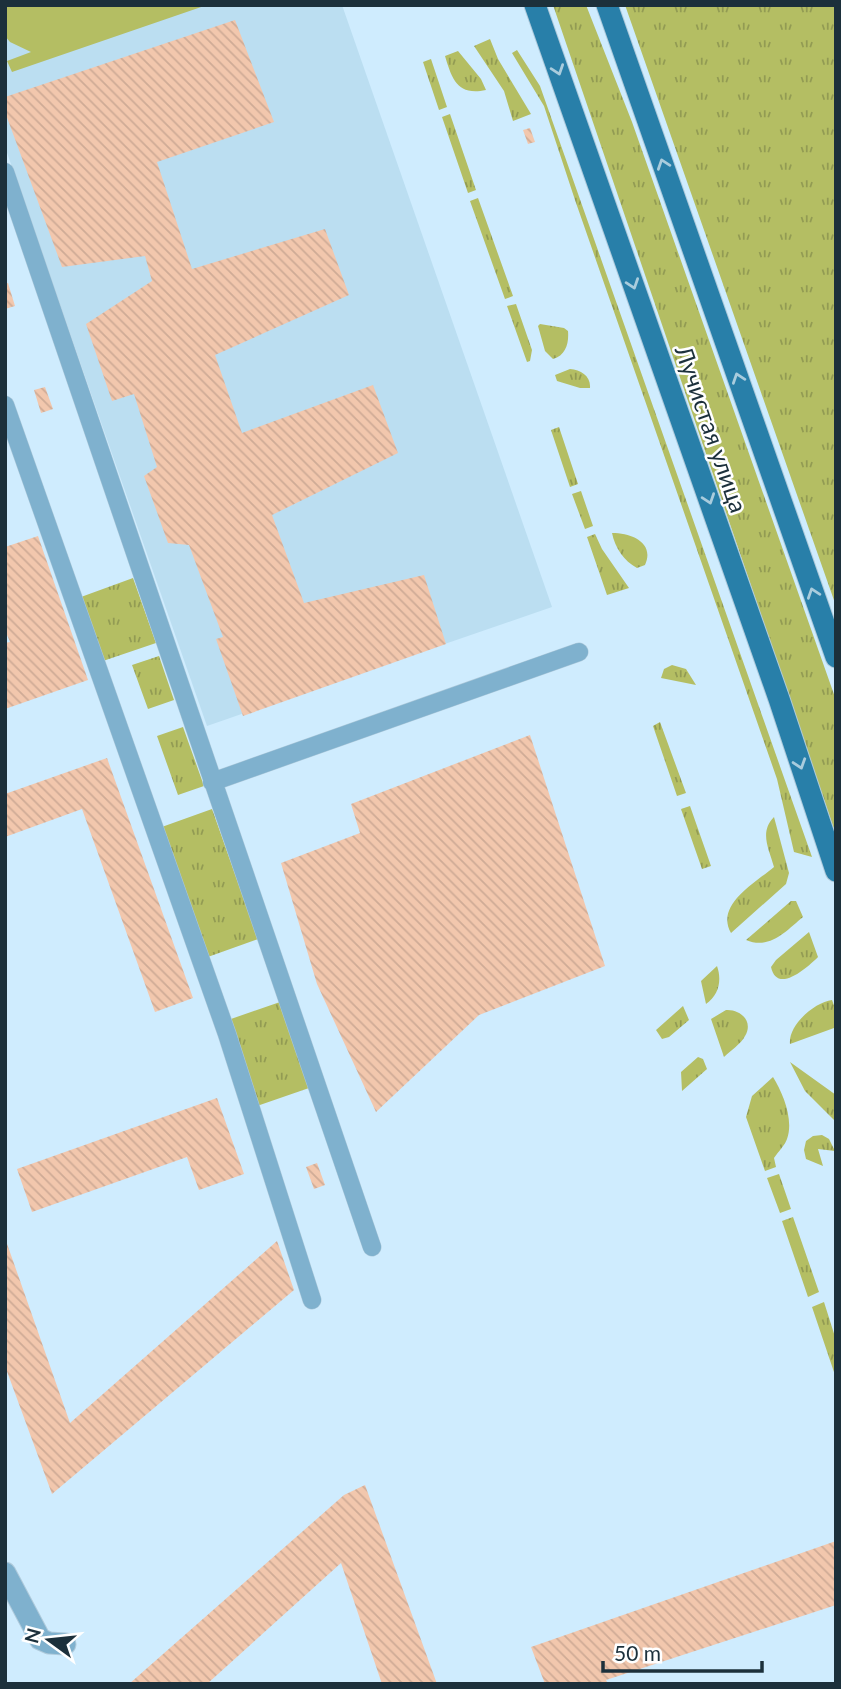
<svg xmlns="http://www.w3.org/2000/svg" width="841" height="1689" viewBox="0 0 841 1689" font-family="Lato,sans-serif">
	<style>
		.built { fill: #bbdef1 }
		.grass { fill: url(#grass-tufts) }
		.pitch { fill: #b4be63 }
		.building { fill: url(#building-back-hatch) }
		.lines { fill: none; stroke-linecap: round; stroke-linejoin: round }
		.pedestrian-casing { stroke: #afcadb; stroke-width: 19 }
		.minor-casing { stroke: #afcadb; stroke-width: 23 }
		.primary-casing { stroke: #afcadb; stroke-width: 23 }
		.pedestrian { stroke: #7fb1ce; stroke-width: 18 }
		.minor { stroke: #7fb1ce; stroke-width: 21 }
		.primary { stroke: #287fa9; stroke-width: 21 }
		.oneway { stroke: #a9ccdd }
		.labels { text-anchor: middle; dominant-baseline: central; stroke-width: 5; stroke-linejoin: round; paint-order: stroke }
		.street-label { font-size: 24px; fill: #1c303b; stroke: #fff }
	</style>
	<defs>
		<pattern id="grass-tufts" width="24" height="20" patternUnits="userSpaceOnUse" patternTransform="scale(1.75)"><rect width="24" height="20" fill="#b4be63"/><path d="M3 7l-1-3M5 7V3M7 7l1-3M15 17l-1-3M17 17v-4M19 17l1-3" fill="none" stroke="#929b53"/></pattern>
		<pattern id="building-back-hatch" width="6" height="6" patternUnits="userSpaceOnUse" patternTransform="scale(1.75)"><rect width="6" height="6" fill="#f2c7ad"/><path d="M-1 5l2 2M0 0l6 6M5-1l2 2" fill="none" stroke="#cfab96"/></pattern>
	</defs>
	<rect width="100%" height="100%" fill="#cfecfe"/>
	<!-- built -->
	<path class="built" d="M5,5h337l210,602 -345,119 -202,-579z"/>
	<!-- grass -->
	<path class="grass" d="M553,5h33l46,117 204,578v135z
		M625,5h211v601z
		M490,39l8,20 33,55 -18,7 -9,-30 -30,-45z
		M517,50l23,36 272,771 -18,-5 -17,-73 -202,-579 -31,-94 -32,-53z
		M458,51l23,28 5,11c-29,6 -34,-11 -41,-34z
		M431,59l16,48 -8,3 -16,-48z
		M450,114l26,76 -8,3 -26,-76z
		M478,198l35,98 -8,3 -35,-98z
		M516,304l16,46 -2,11 -3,1 -20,-56z
		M540,324l24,4 4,3c1,12 -2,24 -15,28l-8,-8 -7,-25z
		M570,369c11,1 21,7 20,19h-10l-23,-7 -2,-6z
		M559,427l19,57 -8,3 -19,-57z
		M581,491l12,35 -8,3 -13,-35z
		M612,533c20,0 43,10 33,32l-8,3c-13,-7 -22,-20 -25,-35z
		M595,534l7,15 27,39 -22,7 -20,-58z
		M133,578l23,65 -53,18 -22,-64z
		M159,656l15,44 -26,9 -16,-44z
		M672,665l14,4 10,16 -35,-7 3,-9z
		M660,722l26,71 -9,3 -24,-70z
		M183,727l21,59 -26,9 -21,-59z
		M690,806l21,60 -9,3 -21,-60z
		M212,809l46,130 -53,19 -46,-130z
		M774,817l15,56 -3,11 -55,49c-16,-28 24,-50 43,-66 -5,-18 -15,-35 0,-50z
		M791,901h5l7,16c-17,14 -33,33 -57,23z
		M809,932l9,25c-10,10 -41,38 -47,10l5,-7z
		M717,966c5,14 2,29 -11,38l-5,-23z
		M832,1000l4,11v15l-2,2 -44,16c-2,-19 25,-42 42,-44z
		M280,1002l29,86 -52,18 -29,-86z
		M683,1006l6,14 -20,17 -7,2 -6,-9z
		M726,1010c14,-1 28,11 19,26 -4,8 -14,14 -21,21l-13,-38z
		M698,1057l5,2 4,10 -25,22 -1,-19z
		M790,1062l46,33v27l-31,-31z
		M773,1077c10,16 21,43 14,62 -2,6 -9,13 -13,19l2,9 -11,4 -19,-54 6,-21z
		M822,1135l7,4 6,12 -17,-2 5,17 -17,-7 -2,-9 2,-9 7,-5z
		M779,1174l12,35 -11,4 -13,-35z
		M793,1217l26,75 -11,5 -26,-76z
		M824,1302l12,38v38l-24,-71z"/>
	<!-- pitch -->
	<path class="pitch" d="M5,5h202l-195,67 -5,-11 24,-9 -21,-10 -5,-6z"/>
	<!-- building -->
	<path class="building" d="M235,20l39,102 -117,40 35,107 133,-40 24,66 -134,60 27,78 131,-48 25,68 -126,62 32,88 120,-28 22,69 -203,72 -27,-77 7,-2 -34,-92 -21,-2 -24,-67 13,-9 -23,-73 -22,7 -26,-77 66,-43 -7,-25 -83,11 -57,-155v-15z
		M530,128l5,14 -7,2 -5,-14z
		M8,283l7,23 -10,3v-25z
		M45,387l8,22 -12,4 -7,-23z
		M38,536l50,144 -83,29v-66l5,-1 -5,-12v-83z
		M530,735l75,231 -126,49 -103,97 -59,-128 -36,-121 79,-30 -9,-29z
		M107,758l86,240 -38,14 -73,-203 -77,28v-43z
		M217,1098l27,76 -45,16 -12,-33 -155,55 -15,-43z
		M317,1163l8,22 -11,4 -8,-22z
		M5,1238l65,185 207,-182 17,49 -242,204 -47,-128z
		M365,1485l72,199h-55l-41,-121 -134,121h-78l215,-189z
		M836,1541v64l-230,75 2,4h-63l-14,-37z"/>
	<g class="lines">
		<!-- pedestrian casing -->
		<g class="pedestrian-casing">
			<path id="pedestrian" d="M5,172l367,1075
				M5,405l222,629 85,266
				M212,782l367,-130"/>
		</g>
		<!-- minor casing -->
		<g class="minor-casing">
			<path id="minor" d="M5,1573l35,66 9,4 16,1"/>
		</g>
		<!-- primary casing -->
		<g class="primary-casing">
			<path id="primary" d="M535,5l244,694 57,172
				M607,5l229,652"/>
		</g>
		<!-- pedestrian -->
		<use href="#pedestrian" class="pedestrian"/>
		<!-- minor -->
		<use href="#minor" class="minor"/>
		<!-- primary -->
		<use href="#primary" class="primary"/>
	</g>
	<!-- one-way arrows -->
	<defs><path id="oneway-chevron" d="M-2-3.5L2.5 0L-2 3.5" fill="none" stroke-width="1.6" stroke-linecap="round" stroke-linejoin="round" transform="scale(1.75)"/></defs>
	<g class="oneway">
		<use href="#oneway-chevron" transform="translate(558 70) rotate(71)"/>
		<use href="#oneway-chevron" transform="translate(663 164) rotate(-109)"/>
		<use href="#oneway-chevron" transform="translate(633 284) rotate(71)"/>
		<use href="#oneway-chevron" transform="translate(738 378) rotate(-109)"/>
		<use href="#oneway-chevron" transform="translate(709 499) rotate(71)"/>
		<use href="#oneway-chevron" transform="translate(813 593) rotate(-109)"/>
		<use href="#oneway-chevron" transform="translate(800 764) rotate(72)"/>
	</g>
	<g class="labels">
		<!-- street labels -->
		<g class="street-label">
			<text transform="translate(712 429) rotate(71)">Лучистая улица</text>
		</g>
	</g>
	<!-- border -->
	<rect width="841" height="1689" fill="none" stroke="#1c303b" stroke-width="14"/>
	<!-- north arrow -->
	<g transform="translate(49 1640) rotate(285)" stroke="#ffffff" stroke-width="5" paint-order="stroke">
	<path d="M0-5L12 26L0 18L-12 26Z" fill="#1c303b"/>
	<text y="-10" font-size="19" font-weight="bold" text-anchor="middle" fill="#1c303b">N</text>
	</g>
	<!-- scale -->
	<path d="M603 1661v10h159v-10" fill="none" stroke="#1c303b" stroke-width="3.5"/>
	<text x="614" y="1661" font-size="21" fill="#1c303b" stroke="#ffffff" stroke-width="5" paint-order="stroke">50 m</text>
</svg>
